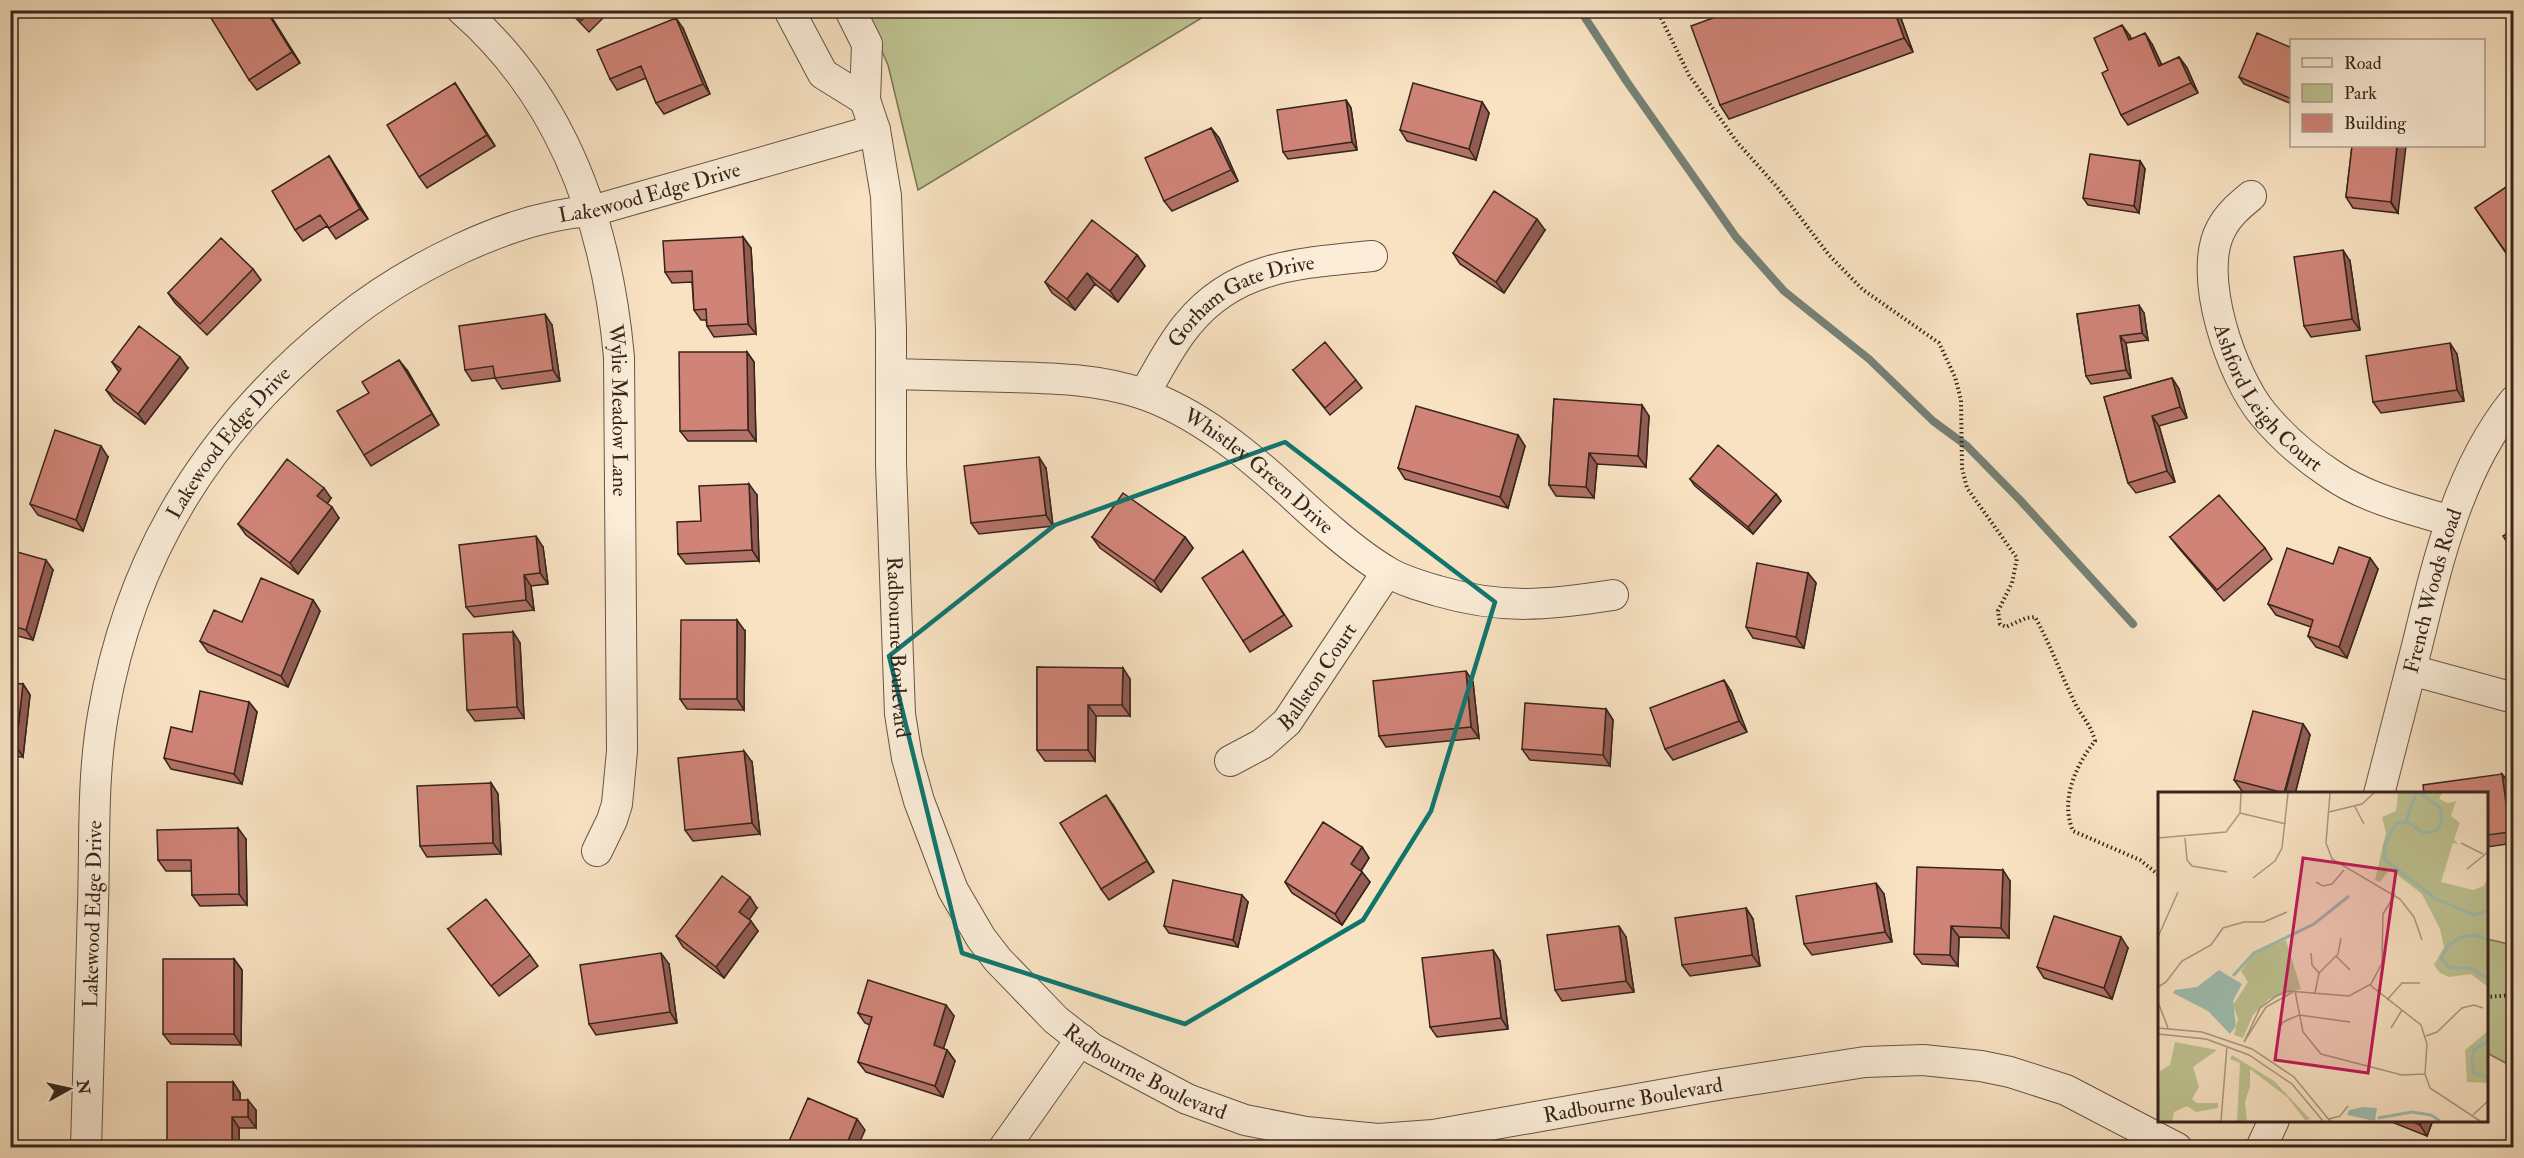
<svg xmlns="http://www.w3.org/2000/svg" width="2524" height="1158" viewBox="0 0 2524 1158" font-family="'IM FELL Double Pica',serif">
	<style>
		.green { fill: #bfc392; stroke: #7b7457; stroke-width: 1.5 }
		.lines { fill: none; stroke-linecap: round; stroke-linejoin: round }
		.stream { stroke: #758175; stroke-width: 8 }
		.minor-casing { stroke: #675446; stroke-width: 32 }
		.path { stroke: #37251c; stroke-width: 4; stroke-dasharray: 1.5 3; stroke-linecap: butt }
		.minor { stroke: #faecd7; stroke-width: 30 }
		.wall { fill: #b37267; stroke: #37251c; stroke-width: 1.5 }
		.shaded-wall { fill: #925c54; stroke: #37251c; stroke-width: 1.5 }
		.building { fill: #d08478; stroke: #37251c; stroke-width: 1.5 }
		.marked { fill: none; stroke: #0f766e; stroke-width: 4.5; stroke-linejoin: round }
		.labels { text-anchor: middle; dominant-baseline: central; stroke-width: 5; stroke-linejoin: round; paint-order: stroke }
		.street-label { font-size: 21px; fill: #37251c; stroke: #faecd7 }
		.inset-river { fill: none; stroke: #9ebeb0; stroke-width: 3 }
		.inset-road { fill: none; stroke: #ab9680; stroke-width: 1.5 }
		.view { fill: #c2185b; fill-opacity: 0.15; stroke: #c2185b; stroke-width: 3 }
		.inset-edge { fill: none; stroke: #37251c; stroke-width: 3 }
	</style>
	<rect width="100%" height="100%" fill="#f8e2c2"/>
	<filter id="stains"><feTurbulence type="fractalNoise" baseFrequency=".00333" numOctaves="4"/><feColorMatrix values="0 0 0 0 .2 0 0 0 0 .09 0 0 0 0 .02 0 0 0 .5 -.17"/></filter>
	<radialGradient id="worn" r=".72"><stop offset=".6" stop-color="#630" stop-opacity="0"/><stop offset="1" stop-color="#630" stop-opacity=".3"/></radialGradient>
	<!-- green -->
	<path class="green" d="M864,11h355l-11,3 -290,176 -30,-125z
		M2487,939l26,6v122l-26,-14z"/>
	<g class="lines">
		<!-- stream -->
		<path class="stream" d="M1580,10l47,72 109,155 48,54 85,68 64,62 34,25 53,54 113,124"/>
		<!-- minor casing -->
		<g class="minor-casing">
			<g id="minor">
				<path id="s1" d="M462,10c103,90 145,215 157,347l3,394 -5,53 -5,16 -15,31"/>
				<path d="M789,10l34,64 42,26"/>
				<path id="s2" d="M850,10l17,34 -2,56 10,30 11,66 5,134v134l9,250 7,44 12,43 34,89 28,48 17,22 58,60 37,29 94,50 58,21 61,12 72,7 55,-4 284,-50 148,-23 58,-2 58,6 29,6 56,18 111,58"/>
				<path id="s3" d="M2251,196c-12,10 -23,19 -30,33 -25,46 11,148 42,185 20,24 43,44 69,61 35,24 79,34 119,46"/>
				<path id="s4" d="M891,374c39,1 78,2 118,3 45,1 90,2 134,17 55,19 103,59 146,98 28,26 66,61 99,80 15,9 33,14 50,19 65,19 110,14 175,4"/>
				<path id="s5" d="M1144,394c14,-23 26,-49 44,-70 48,-59 114,-61 184,-68"/>
				<path d="M2411,670l103,28"/>
				<path id="s6" d="M1230,761l32,-17 25,-22 100,-150"/>
				<path id="s7" d="M2379,794c13,-51 26,-101 39,-152 20,-82 41,-173 96,-241"/>
				<path id="s8" d="M86,1148c2,-82 5,-163 7,-244 2,-63 -1,-127 10,-189 28,-164 109,-289 237,-392 64,-52 169,-107 252,-112l283,-81"/>
				<path d="M1004,1148l77,-109"/>
				<path d="M2261,1148l13,-28"/>
			</g>
		</g>
		<!-- path -->
		<path class="path" d="M1657,10l32,65 48,67 40,45 52,68 33,34 77,54 16,34 6,23 1,68 5,20 50,70 -5,25 -14,28 2,13 6,3 20,-9 9,-1c15,27 25,55 38,82 7,16 18,25 22,42 -20,25 -35,60 -22,90l67,29 20,16
			M2486,997l28,-2"/>
		<!-- minor -->
		<use href="#minor" class="minor"/>
	</g>
	<!-- wall -->
	<path class="wall" d="M223,10h44l33,53 -43,27 -8,-10z
		M568,10h43l-22,22z
		M1898,10l15,42 -184,67 -9,-14z
		M683,28l27,66 -46,20 -8,-11 -10,-25 -29,12 -7,-11z
		M2130,36l1,3 21,5 10,21 17,-8 8,11 11,25 -70,32 -7,-10 -13,-45z
		M2292,48v56l-48,-20 -5,-7z
		M455,83l40,63 -68,42 -8,-11z
		M1346,100l5,8 6,42 -69,9 -5,-7z
		M1482,102l7,11 -13,47 -69,-19 -7,-11z
		M1211,128l8,10 19,43 -66,30 -8,-10z
		M2352,146l46,67 -45,-5 -7,-11z
		M329,156l39,63 -32,20 -9,-13 -24,15 -8,-11z
		M2140,161l5,8 -6,44 -51,-8 -5,-7z
		M2514,182v74l-4,3 -35,-51z
		M1545,230l-41,63 -44,-29 -7,-11z
		M743,237l8,11 5,86 -42,3 -7,-11 -1,-6h-5l-7,-10 -2,-28 -20,1 -7,-11z
		M1137,255l8,11 -27,36 -23,-18 -20,26 -23,-17 -7,-11z
		M2350,261l10,69 -49,7 -7,-11z
		M253,269l8,11 -54,55 -32,-32 -7,-10z
		M2144,313l4,27 -22,3 5,35 -40,6 -5,-8 -9,-62z
		M552,325l8,56 -58,8 -7,-11 -23,3 -7,-11z
		M747,352l7,10 2,79h-68l-8,-10z
		M2457,354l7,47 -83,12 -8,-11z
		M112,362l76,6 -43,56 -31,-23 -8,-11 13,-18z
		M407,370l32,55 -68,41 -7,-11 5,-62z
		M1293,370l63,10 6,8 -32,27z
		M2172,378l7,11 8,29 -28,8 16,56 -39,11 -8,-10 -24,-86z
		M1554,399l95,17 -3,51 -49,-3 -3,34 -38,-2 -7,-11z
		M1518,435l7,11 -17,62 -103,-29 -7,-11z
		M108,457l-25,74 -45,-16 -8,-11z
		M1046,468l7,58 -74,8 -8,-11z
		M1690,479l86,15 5,7 -28,33 -58,-48z
		M757,495l2,66 -73,3 -8,-10 23,-33z
		M331,498l-4,6 12,14 -41,56 -52,-39 -8,-11z
		M1092,537h93l8,11 -32,44 -61,-44z
		M2170,537l95,11 7,11 -48,42 -46,-54z
		M543,547l5,37 -17,2 3,24 -60,7 -8,-10z
		M10,550l43,20 -20,70 -23,-6z
		M1243,551l49,75 -42,26 -7,-11z
		M2370,558l8,11 -31,89 -31,-11 -8,-11 3,-9 -35,-12 -8,-11 65,-40z
		M1808,573l8,10 -12,65 -51,-10 -7,-11z
		M313,600l7,11 -32,76 -80,-35 -8,-11 42,-19z
		M745,631l-1,79 -57,-1 -7,-10z
		M513,632l7,11 4,75 -49,3 -8,-11z
		M1037,667l93,12v37h-34l-1,45h-50l-8,-11z
		M1473,682l6,56 -93,9 -7,-11z
		M10,683l13,1 7,11 -7,62 -13,-1z
		M1731,691l16,41 -74,28 -8,-11z
		M249,702l8,10 -15,72 -71,-15 -7,-11z
		M1606,709l7,11 -3,46 -80,-6 -8,-11z
		M2303,724l7,11 -15,59h-43l-10,-3 -8,-11z
		M752,762l8,72 -67,7 -8,-11z
		M2502,774l8,10 4,27v32l-27,4v-53z
		M491,783l7,11 3,60 -74,3 -7,-11z
		M1113,805l41,67 -45,28 -8,-11z
		M246,839l1,66 -47,1 -8,-11v-24h-26l-8,-11z
		M1362,847l7,11 -8,13 9,11 -28,43 -50,-32 -7,-11z
		M2010,881l-1,57 -50,-1 -1,29 -36,-2 -8,-10z
		M1884,894l8,48 -80,13 -8,-11z
		M1248,902l-10,45 -69,-14 -5,-7z
		M757,908l-8,11 9,12 -34,47 -41,-31 -7,-11z
		M1746,908l7,11 7,47 -70,10 -8,-11z
		M448,929l82,26 8,11 -39,30z
		M1626,937l8,55 -72,9 -7,-11z
		M2128,948l-16,51 -68,-21 -7,-11z
		M1493,950l7,11 8,68 -71,8 -7,-10z
		M234,959l8,11 -1,75 -70,-1 -8,-10z
		M669,964l8,59 -81,12 -7,-11z
		M858,1013l96,3 -11,33 4,1 8,11 -12,36 -77,-25 -8,-10 12,-37 -5,-2z
		M233,1082l7,11v7l16,10v18h-17v20h-72z
		M2392,1120h41l-6,16 -33,-13z"/>
	<!-- shaded-wall -->
	<path class="shaded-wall" d="M266,10h1l33,53 -8,-11z
		M1894,10h4l15,42 -9,-14z
		M676,18l7,10 27,66 -7,-10z
		M2122,25l8,11 7,15 -8,-11z
		M2145,33l7,11 15,33 -8,-11z
		M2179,57l8,11 11,25 -7,-10z
		M455,83l7,11 33,52 -8,-11z
		M1346,100l5,8 6,42 -5,-8z
		M1482,102l7,11 -13,47 -7,-11z
		M1211,128l8,10 19,43 -7,-11z
		M2397,146h9l-8,67 -7,-11z
		M329,156l7,11 32,52 -8,-10z
		M2140,161l5,8 -6,44 -5,-7z
		M1537,219l8,11 -41,63 -8,-11z
		M743,237l8,11 5,86 -8,-10z
		M2343,250l7,11 10,69 -8,-11z
		M1137,255l8,11 -27,36 -8,-11z
		M1087,273l8,11 -20,26 -8,-11z
		M2139,305l5,8 4,27 -6,-7z
		M545,314l7,11 8,56 -7,-11z
		M2120,336l6,7 5,35 -5,-8z
		M2450,343l7,11 7,47 -7,-11z
		M747,352l7,10 2,79 -8,-11z
		M180,357l8,11 -43,56 -7,-10z
		M399,360l8,10 32,55 -7,-11z
		M2172,378l7,11 8,29 -7,-11z
		M1642,405l7,11 -3,51 -8,-11z
		M2152,416l7,10 16,56 -8,-11z
		M1518,435l7,11 -17,62 -8,-11z
		M101,446l7,11 -25,74 -7,-11z
		M1589,453l8,11 -3,34 -8,-11z
		M1039,457l7,11 7,58 -7,-11z
		M749,484l8,11 2,66 -7,-11z
		M324,488l7,10 -6,9 -8,-11z
		M1776,494l5,7 -28,33 -5,-7z
		M332,507l7,11 -41,56 -8,-11z
		M536,536l7,11 5,37 -8,-11z
		M1185,537l8,11 -32,44 -7,-11z
		M2370,558l8,11 -31,89 -8,-11z
		M46,560l7,10 -20,70 -7,-10z
		M1808,573l8,10 -12,65 -8,-11z
		M524,575l7,11 3,24 -8,-10z
		M313,600l7,11 -32,76 -7,-11z
		M737,620l8,11 -1,79 -7,-11z
		M513,632l7,11 4,75 -7,-11z
		M1123,668l7,11v37l-8,-11z
		M1466,671l7,11 6,56 -8,-11z
		M1724,680l7,11 16,41 -8,-11z
		M23,684l7,11 -7,62 -7,-11z
		M249,702l8,10 -15,72 -8,-10z
		M1088,705l8,11 -1,45 -7,-11z
		M1606,709l7,11 -3,46 -7,-11z
		M2303,724l7,11 -15,59h-10z
		M744,751l8,11 8,72 -8,-11z
		M2502,774l8,10 4,27v25l-4,-4z
		M491,783l7,11 3,60 -8,-11z
		M1106,795l7,10 41,67 -7,-11z
		M238,828l8,11 1,66 -8,-11z
		M1362,847l7,11 -11,17 -7,-11z
		M2003,870l7,11 -1,57 -8,-10z
		M1362,872l8,10 -28,43 -7,-11z
		M1876,883l8,11 8,48 -7,-10z
		M1242,895l6,7 -10,45 -5,-7z
		M750,897l7,11 -10,15 -8,-11z
		M1746,908l7,11 7,47 -8,-11z
		M751,921l7,10 -34,47 -8,-11z
		M1619,926l7,11 8,55 -8,-11z
		M1951,926l8,11 -1,29 -8,-11z
		M2121,937l7,11 -16,51 -8,-11z
		M1493,950l7,11 8,68 -7,-11z
		M661,953l8,11 8,59 -7,-11z
		M234,959l8,11 -1,75 -7,-11z
		M946,1005l8,11 -13,40 -7,-11z
		M947,1050l8,11 -12,36 -8,-11z
		M233,1082l7,11v17l-7,-10z
		M248,1100l8,10v18l-8,-11z
		M232,1117l7,11v20h-7z
		M857,1119l8,11 -8,18h-12z
		M2421,1120h12l-6,16 -7,-11z"/>
	<!-- building -->
	<path class="building" d="M223,10h43l26,42 -43,28 -38,-62z
		M571,10h21l-11,11z
		M1735,10h159l10,28 -184,67 -29,-79z
		M676,18l27,66 -47,19 -15,-37 -31,13 -13,-29z
		M2122,25l7,15 16,-7 14,33 20,-9 12,26 -70,32 -19,-42 6,-3 -14,-32z
		M2257,33l35,15v51l-53,-22z
		M455,83l32,52 -68,42 -32,-52z
		M1413,83l69,19 -13,47 -69,-19z
		M1346,100l6,42 -69,10 -6,-42z
		M1211,128l20,42 -67,31 -19,-43z
		M2352,146h45l-6,56 -45,-5z
		M2090,154l50,7 -6,45 -51,-8z
		M329,156l31,53 -31,19 -9,-13 -25,15 -23,-39z
		M2514,182v63l-9,6 -30,-43z
		M1494,191l43,28 -41,63 -43,-29z
		M1092,220l45,35 -27,36 -23,-18 -20,26 -22,-17z
		M743,237l5,87 -41,2 -1,-17 -12,1 -2,-39 -27,1 -2,-31z
		M221,238l32,31 -53,55 -32,-31z
		M2343,250l9,69 -48,7 -10,-69z
		M2139,305l3,28 -22,3 6,34 -40,6 -9,-62z
		M545,314l8,56 -58,8 -2,-12 -28,4 -6,-44z
		M139,326l41,31 -42,57 -32,-24 15,-21 -9,-7z
		M1325,342l31,38 -31,28 -32,-38z
		M2450,343l7,47 -84,12 -7,-46z
		M679,352h68l1,78 -68,1z
		M399,360l33,54 -68,41 -27,-44 32,-18 -7,-11z
		M2172,378l8,29 -28,9 15,55 -39,12 -24,-86z
		M1554,399l88,6 -4,51 -49,-3 -3,34 -37,-2z
		M1416,406l102,29 -18,62 -102,-29z
		M55,430l46,16 -25,74 -46,-16z
		M1718,445l58,49 -28,33 -58,-48z
		M1039,457l7,58 -75,8 -7,-57z
		M287,459l37,29 -7,8 15,11 -42,56 -52,-39z
		M749,484l3,66 -74,4 -1,-32 24,-1 -2,-35z
		M1123,493l62,44 -31,44 -62,-44z
		M2219,495l46,53 -48,42 -47,-53z
		M2514,529v24l-11,-17z
		M536,536l4,37 -16,2 2,25 -60,7 -7,-62z
		M2339,547l31,11 -31,89 -31,-11 5,-16 -45,-16 19,-56 46,16z
		M10,550l36,10 -20,70 -16,-5z
		M1243,551l41,64 -41,26 -41,-63z
		M1757,563l51,10 -12,64 -50,-10z
		M261,578l52,22 -32,76 -81,-35 14,-31 28,12z
		M681,620h56v79h-57z
		M513,632l4,75 -50,3 -4,-76z
		M1037,667l86,1 -1,37h-34v45h-51z
		M1466,671l5,56 -92,9 -6,-55z
		M1724,680l15,41 -74,28 -15,-41z
		M10,683l13,1 -7,62h-6z
		M200,691l49,11 -15,72 -70,-16 7,-31 21,5z
		M1525,703l81,6 -3,46 -81,-6z
		M2253,711l50,13 -19,69 -50,-13z
		M744,751l8,72 -67,7 -7,-72z
		M2502,774l8,58 -23,3v-41h-63l-1,-9z
		M491,783l2,60 -73,3 -3,-60z
		M1106,795l41,66 -46,28 -41,-66z
		M1323,822l39,25 -11,17 11,8 -27,42 -50,-32z
		M238,828l1,66 -47,1 -1,-35h-33l-1,-30z
		M1917,867l86,3 -2,58 -50,-2 -1,29 -36,-1z
		M722,876l28,21 -11,15 12,9 -35,46 -40,-31z
		M1173,880l69,15 -9,45 -69,-14z
		M1876,883l9,49 -81,12 -8,-48z
		M486,899l44,56 -39,31 -43,-57z
		M1746,908l6,47 -70,10 -7,-47z
		M2054,916l67,21 -17,51 -67,-21z
		M1619,926l7,55 -71,9 -8,-55z
		M1493,950l8,68 -71,9 -8,-69z
		M661,953l9,59 -81,12 -9,-59z
		M163,959h71v75h-71z
		M868,980l78,25 -12,40 13,5 -12,36 -77,-24 14,-45 -14,-4z
		M167,1082h66v18h15v17h-16v31h-65z
		M808,1098l49,21 -12,29h-59z
		M2408,1120h13l-1,5z
		M1909,1145l14,3h-15z"/>
	<!-- marked area -->
	<path class="marked" d="M1285,442l210,160 -64,209 -68,109 -178,104 -223,-71 -73,-297 166,-131z"/>
	<g class="labels">
		<!-- street labels -->
		<g class="street-label">
			<text stroke="none"><textPath href="#s8" startOffset="1242">Lakewood Edge Drive</textPath></text>
			<text stroke="none"><textPath href="#s5" startOffset="142">Gorham Gate Drive</textPath></text>
			<text stroke="none"><textPath href="#s3" startOffset="231">Ashford Leigh Court</textPath></text>
			<text stroke="none"><textPath href="#s1" startOffset="444">Wylie Meadow Lane</textPath></text>
			<text stroke="none"><textPath href="#s8" startOffset="738">Lakewood Edge Drive</textPath></text>
			<text stroke="none"><textPath href="#s4" startOffset="394">Whistley Green Drive</textPath></text>
			<text stroke="none"><textPath href="#s7" startOffset="210">French Woods Road</textPath></text>
			<text stroke="none"><textPath href="#s2" startOffset="644">Radbourne Boulevard</textPath></text>
			<text stroke="none"><textPath href="#s6" startOffset="124">Ballston Court</textPath></text>
			<text stroke="none"><textPath href="#s8" startOffset="234">Lakewood Edge Drive</textPath></text>
			<text stroke="none"><textPath href="#s2" startOffset="1166">Radbourne Boulevard</textPath></text>
			<text stroke="none"><textPath href="#s2" startOffset="1670">Radbourne Boulevard</textPath></text>
		</g>
	</g>
	<!-- overview -->
	<g transform="translate(2158 792)">
		<rect width="330" height="330" fill="#f8e2c2"/>
		<path d="M240,1h44l-3,6 9,4 8,-2 -5,15 9,7 -6,16 4,5 -5,-1 -12,39 32,8 11,-4 4,-10v111l-17,-13 -22,3 -9,-4 -6,-8 10,-18 -4,-18 -18,-35 -32,-25 -10,13 -5,-2 11,-47 -4,-16 14,-6zM128,148l15,49 -32,10 -16,16 -10,23 -9,-3 4,-16 -5,-14 15,-23 -7,-11 16,-21zM330,239v52l-21,-1 -2,-32zM17,250l42,8 -24,17 6,20 -7,12 5,4h21v5l-22,4 -9,-6 -13,6 -2,9h-14l2,-50 10,-6zM74,263l42,26 36,38 -5,1 -18,-23 -37,-28v17l-5,16 2,19h-10l3,-58 -10,-4z" fill="#bfc392"/>
		<path d="M61,178l23,14 -9,17 3,25 -6,8 -22,-23 -35,-18 2,-3 22,-3zM205,315l14,1 -2,13 -28,-6 2,-5z" fill="#9ebeb0"/>
		<path class="inset-river" d="M262,1l19,14 3,12 -4,11 -14,3 -16,-11 -12,1 -12,24 1,13 51,39 38,16 14,-4M248,29l10,-28M330,148l-12,-5 -15,2 -13,9 -7,12 9,10h20l18,11M75,184l21,-23 60,-29 35,-28M330,249l-14,9 -2,10 2,13 14,4M220,326l34,-6 19,3 9,6"/>
		<path class="inset-road" d="M172,1l-4,50 6,16 68,40 14,18 8,23M197,15l9,17M171,20l33,-8 12,-11M82,21l46,11M0,46l68,-6 14,-19 1,-20M27,46l2,22 5,6 35,6M303,51l22,11M309,77l21,-17M95,86l22,-17 7,-13 6,-55M158,90l7,4 9,-2 12,-14M0,145l20,-45M153,161l1,12 7,8M178,164l14,14M212,193l51,40 6,19 -2,30 5,14 50,33M0,195l8,-5 16,-21 29,-16 12,-17 21,-6h20l23,-10M137,199l8,41 18,22 81,21 23,-1M135,200l-27,15 -22,35 16,-34 18,-13 10,-4 61,5 22,-12 11,-21 1,-49 12,-20M157,201l4,-20 19,-19 3,-16M229,208l15,-17h18M0,210l10,26M0,236l44,4 50,17 42,28 36,44M233,236l11,-18M120,238l5,-8 16,-7 51,7M0,242l48,5 43,16 43,29 31,37M268,244l11,-4 25,-24 12,-3 9,3M315,323l15,-14M171,327l11,-3 8,-10M63,329l6,-75"/>
		<path class="view" d="M145,66l93,13 -28,202 -93,-13z"/>
		<rect width="330" height="330" class="inset-edge"/>
	</g>
	<!-- margin -->
	<rect width="2524" height="1158" fill="none" stroke="#f8e2c2" stroke-width="36"/>
	<rect x="12" y="12" width="2500" height="1134" fill="none" stroke="#37251c" stroke-width="3"/>
	<rect x="18" y="18" width="2488" height="1122" fill="none" stroke="#37251c" stroke-width="1.5"/>
	<!-- legend -->
	<rect x="2290" y="39" width="195" height="108" fill="#faecd7" stroke="#ac9c8c" stroke-width="1.5"/>
	<rect x="2302" y="58" width="30" height="9" fill="#faecd7" stroke="#ac9c8c" stroke-width="1.5"/>
	<text x="2344" y="69" font-size="18" fill="#37251c">Road</text>
	<rect x="2302" y="84" width="30" height="18" fill="#bfc392" stroke="#ac9c8c" stroke-width="1.5"/>
	<text x="2344" y="99" font-size="18" fill="#37251c">Park</text>
	<rect x="2302" y="114" width="30" height="18" fill="#d08478" stroke="#ac9c8c" stroke-width="1.5"/>
	<text x="2344" y="129" font-size="18" fill="#37251c">Building</text>
	<!-- north arrow -->
	<g transform="translate(69 1089) rotate(82)" stroke="#faecd7" stroke-width="4.5" paint-order="stroke">
	<path d="M0-4.5L10 22L0 15L-10 22Z" fill="#37251c"/>
	<text y="-9" font-size="16" font-weight="bold" text-anchor="middle" fill="#37251c">N</text>
	</g>
	<rect width="100%" height="100%" filter="url(#stains)"/>
	<rect width="100%" height="100%" fill="url(#worn)"/>
</svg>
